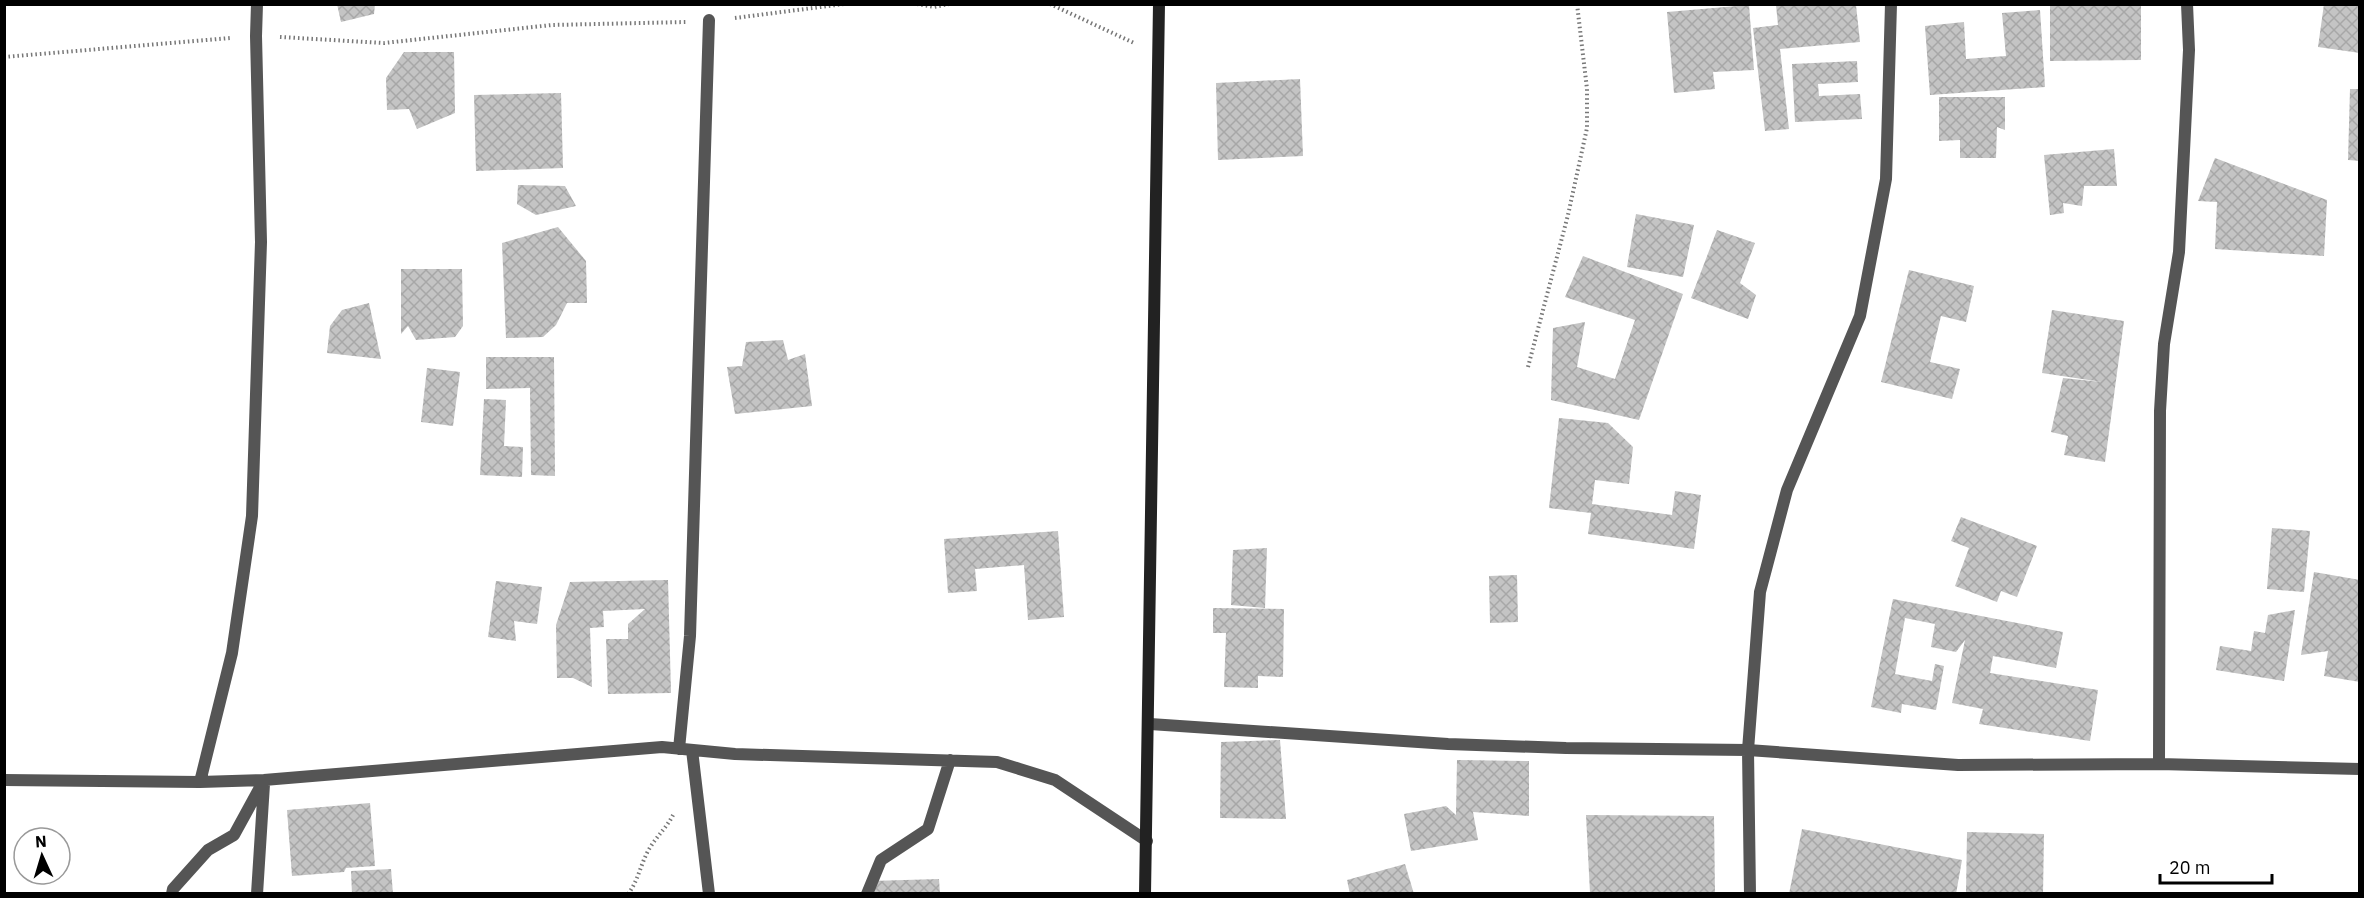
<svg xmlns="http://www.w3.org/2000/svg" width="2364" height="898" viewBox="0 0 2364 898" font-family="'IBM Plex Sans',sans-serif">
	<style>
		.building { fill: url(#building-cross-hatch) }
		.lines { fill: none; stroke-linecap: round; stroke-linejoin: round }
		.path { stroke: #777; stroke-width: 4; stroke-dasharray: 1.5 3; stroke-linecap: butt }
		.lane { stroke: #555; stroke-width: 12 }
		.street { stroke: #555; stroke-width: 12 }
		.secondary { stroke: #222; stroke-width: 12 }
	</style>
	<defs>
		<pattern id="building-cross-hatch" width="8" height="8" patternUnits="userSpaceOnUse" patternTransform="scale(1.5)"><rect width="8" height="8" fill="#c4c4c4"/><path d="M0 0l8 8M0 8l8-8" fill="none" stroke="#a7a7a7"/></pattern>
	</defs>
	<rect width="100%" height="100%" fill="#fff"/>
	<!-- building -->
	<path class="building" d="M337,4h38l-1,10 -33,8z
		M2050,4h91v56l-91,1z
		M2324,4h36v49l-42,-6z
		M1749,5l5,65 -41,2 2,17 -41,4 -7,-81z
		M1776,5h80l4,37 -80,7 9,80 -24,2 -12,-103 25,-3z
		M2040,10l5,77 -115,8 -5,-69 39,-4 2,37 40,-3 -4,-43z
		M404,52h50l1,61 -38,16 -8,-20 -22,1 -1,-32z
		M1857,61l1,21 -40,2 1,12 41,-2 2,25 -67,3 -3,-58z
		M1300,79l3,77 -85,4 -2,-77z
		M2350,89h10v72l-12,-1z
		M561,93l2,75 -87,3 -2,-76z
		M1939,97h66v33l-8,-3 -1,31h-36v-18l-21,1z
		M2114,149l3,37h-33l-2,20 -19,-3 1,10 -14,2 -6,-60z
		M2215,158l112,42 -3,56 -109,-7 2,-47 -19,-1z
		M518,185l47,1 11,20 -40,9 -19,-11z
		M1636,214l58,11 -11,52 -56,-10z
		M558,227l28,34 1,42h-20l-11,22 -13,12 -37,1 -4,-95z
		M1717,230l38,13 -15,40 16,12 -8,24 -57,-21z
		M1583,256l100,38 -44,126 -88,-20 2,-72 32,-6 -8,45 38,12 20,-59 -70,-23z
		M401,269h61l1,57 -8,11 -39,3 -8,-14 -7,8z
		M1909,270l65,16 -8,36 -25,-6 -11,46 30,7 -8,30 -71,-17z
		M369,303l12,56 -54,-6 3,-27 12,-16z
		M2052,310l72,11 -19,141 -41,-7 4,-19 -17,-4 12,-54 39,4 -60,-9z
		M783,340l5,20 17,-6 7,52 -77,8 -8,-47 15,-1 4,-24z
		M486,357h68l1,119 -24,-1 -1,-87 -44,1z
		M427,368l33,4 -7,54 -32,-4z
		M484,399l22,1 -2,46 19,1 -1,30 -42,-2z
		M1559,418l49,5 25,24 -4,37 -34,-4 -3,24 80,11 3,-24 26,4 -7,54 -106,-15 3,-21 -42,-5z
		M1961,517l76,29 -20,51 -16,-6 -4,11 -42,-16 14,-38 -18,-7z
		M2272,528l38,3 -6,61 -37,-3z
		M1058,531l6,86 -36,3 -4,-55 -49,4 2,22 -29,2 -4,-54z
		M1267,548l-2,60 -34,-3 2,-55z
		M2314,572l46,8v102l-36,-6 4,-25 -27,4z
		M1517,575l1,47 -28,1 -1,-47z
		M668,580l3,113 -63,1 -2,-55h22v-15l17,-15 -42,2 1,16 -14,1 2,59 -19,-9h-16l-1,-53 14,-43z
		M496,581l46,6 -5,37 -23,-3 2,20 -28,-4z
		M1893,599l170,33 -7,36 -63,-12 -3,17 108,17 -8,51 -111,-17 4,-15 -31,-6 13,-63 -9,12 -25,-5 4,-23 -30,-6 -10,56 37,7 3,-17 9,2 -8,44 -34,-6 -1,9 -30,-6z
		M1213,608l71,1 -1,68 -25,-1v12l-34,-1 2,-54h-13z
		M2295,610l-11,71 -68,-11 4,-24 31,5 3,-20 11,2 3,-18z
		M1280,740l6,79 -66,-1 1,-76z
		M1457,760l72,1v55l-56,-4 5,28 -67,11 -7,-37 42,-8 10,9z
		M370,803l5,63 -29,2 -2,4 -52,4 -5,-66z
		M1586,815l128,1 1,78 -125,-1z
		M1802,829l160,31 -6,34h-167z
		M1967,832l77,2 -1,60h-77z
		M1405,864l9,30h-64l-3,-14z
		M391,869l2,25h-41l-1,-23z
		M939,879l1,15h-69v-13z"/>
	<g class="lines">
		<!-- path -->
		<path class="path" d="M917,4l17,3 15,-3
			M1050,4l84,39
			M735,18l109,-14
			M280,37l104,6 168,-18 134,-3
			M4,57l227,-19
			M1528,367l40,-152 19,-87v-39l-10,-85
			M628,894c11,-14 13,-33 23,-48 7,-11 16,-19 22,-31"/>
		<!-- lane -->
		<path class="lane" d="M1748,750l210,15 201,-1 201,5
			M2159,764l1,-353 4,-67 15,-92 10,-202 -2,-46"/>
		<!-- street -->
		<path class="street" d="M1150,724l298,20 118,4 182,2
			M679,749l11,-113 19,-616
			M692,750l17,144
			M4,780l196,2 64,-2 398,-33 73,7 262,8 58,18 92,61
			M200,782l32,-129 20,-137 9,-274 -5,-206 1,-32
			M172,894l1,-5 35,-39 26,-15 30,-55
			M257,894l7,-110
			M867,894l14,-34 47,-31 22,-69
			M1750,894l-2,-144 12,-158 27,-102 73,-174 26,-137 5,-175"/>
		<!-- secondary -->
		<path class="secondary" d="M1145,894l14,-890"/>
	</g>
	<!-- border -->
	<rect width="2364" height="898" fill="none" stroke="#000000" stroke-width="12"/>
	<!-- north arrow -->
	<g transform="translate(42 856) rotate(356)"><circle r="28" fill="#ffffff" stroke="#999999" stroke-width="1.5"/>
	<path d="M0-4.5L10 22L0 15L-10 22Z" fill="#000000"/>
	<text y="-9" font-size="16" font-weight="bold" text-anchor="middle" fill="#000000">N</text>
	</g>
	<!-- scale -->
	<path d="M2160 874v9h112v-9" fill="none" stroke="#000000" stroke-width="3"/>
	<text x="2169" y="874" font-size="18" fill="#000000" stroke="#ffffff" stroke-width="4.5" paint-order="stroke">20 m</text>
</svg>
